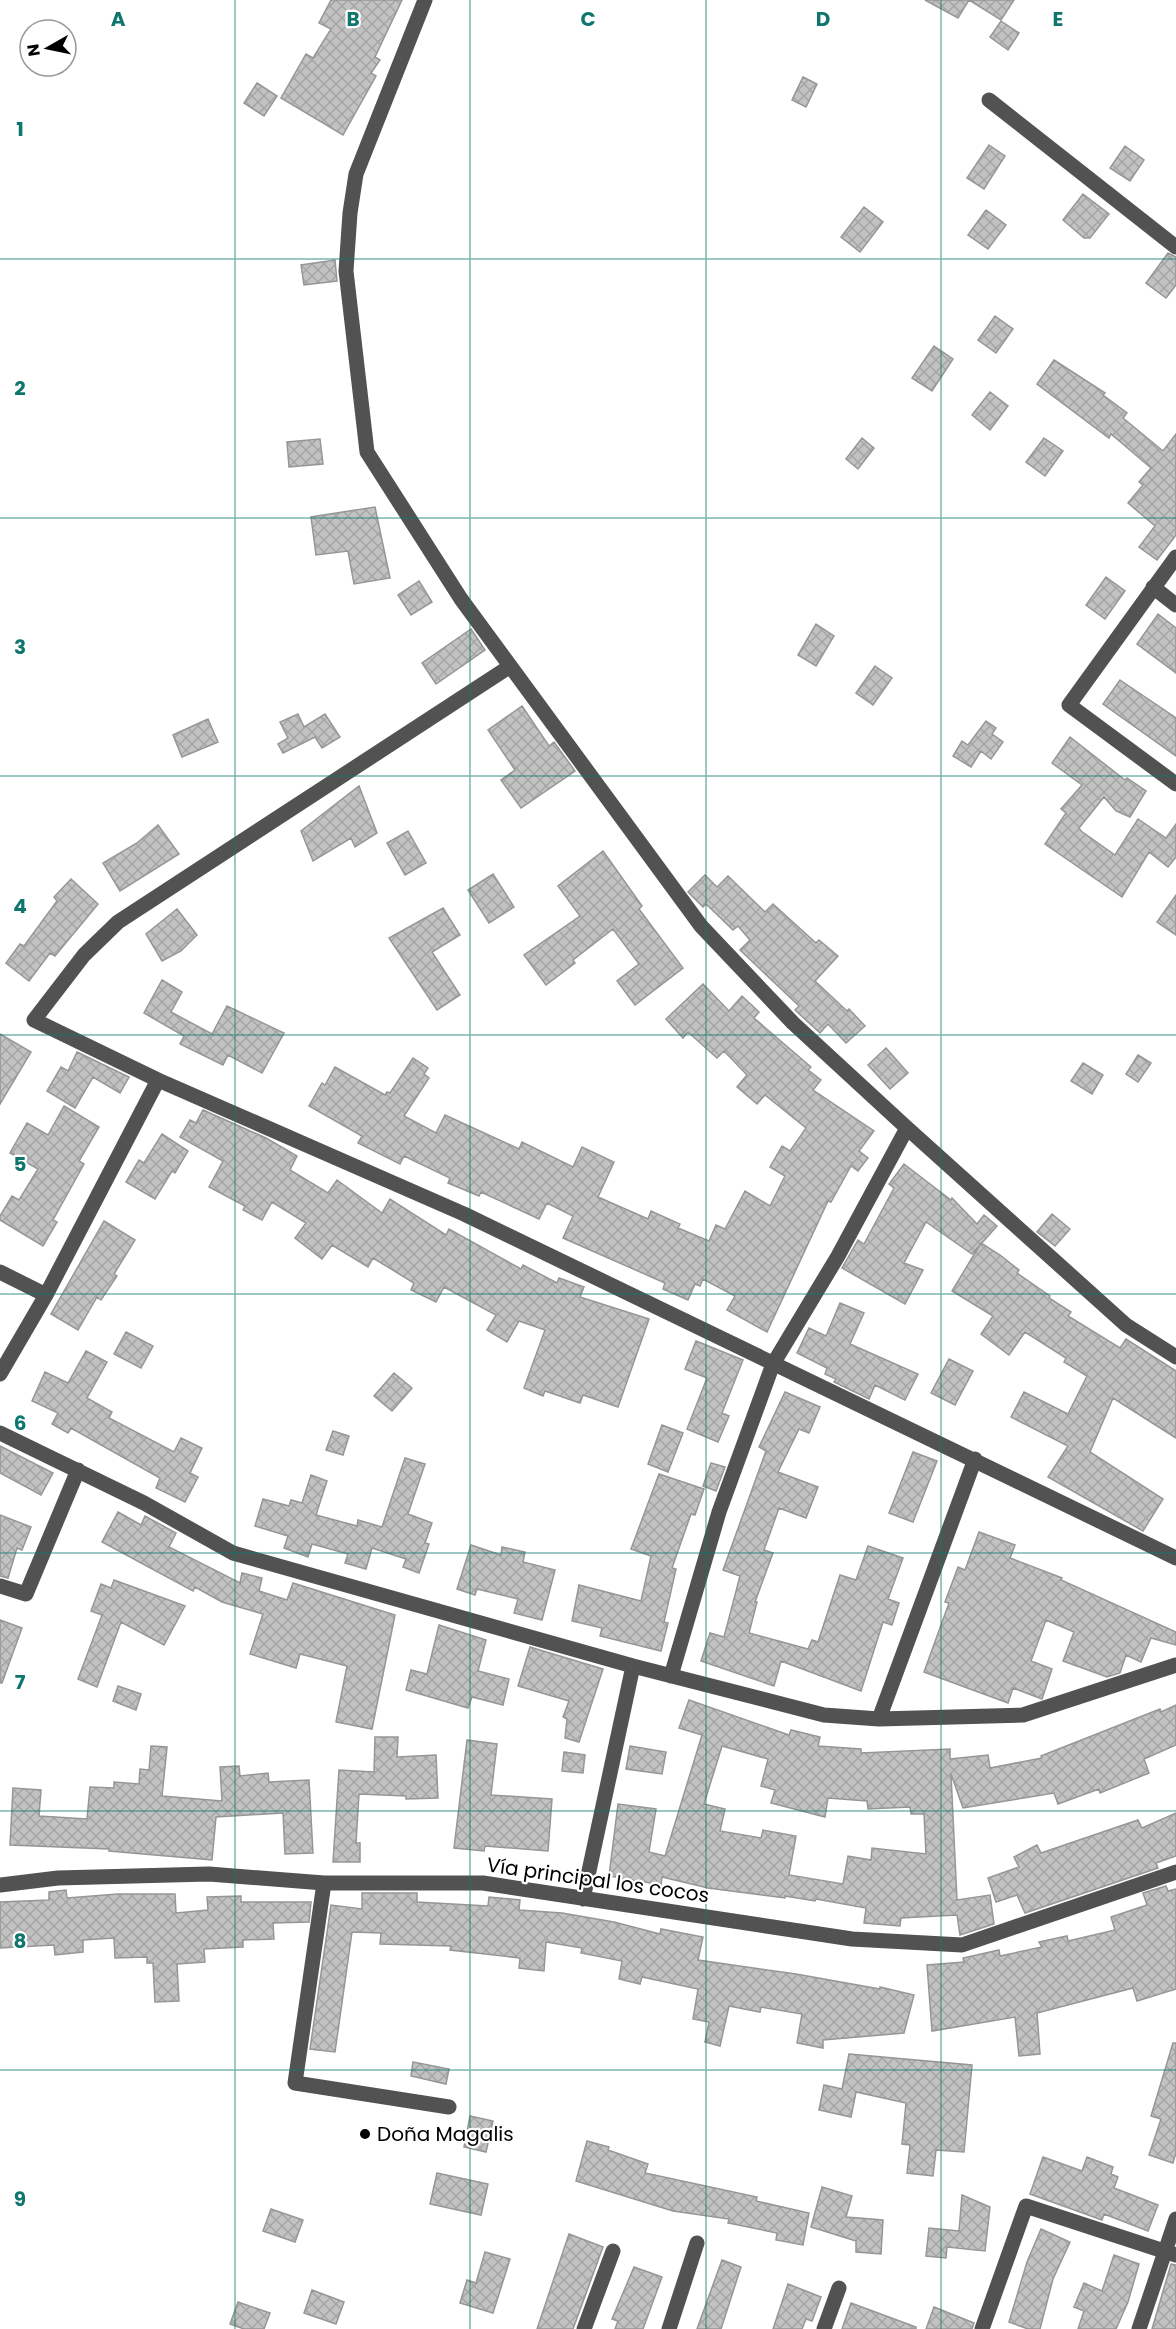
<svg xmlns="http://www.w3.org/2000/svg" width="1176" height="2329" viewBox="0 0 1176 2329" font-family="Poppins,sans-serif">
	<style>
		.building { fill: url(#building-cross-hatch); stroke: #969696; stroke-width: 1.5; fill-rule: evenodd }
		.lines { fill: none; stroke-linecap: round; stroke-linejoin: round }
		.minor { stroke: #525252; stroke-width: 15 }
		.grid { fill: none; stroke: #0f766e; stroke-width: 1.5; stroke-opacity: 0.55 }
		.poi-dot { fill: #000; stroke: #fff; stroke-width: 2 }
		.labels { text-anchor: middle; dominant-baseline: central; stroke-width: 4.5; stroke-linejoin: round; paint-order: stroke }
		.street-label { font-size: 20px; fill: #000; stroke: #fff }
		.poi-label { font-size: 20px; fill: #000; stroke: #fff; text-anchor: start }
		.grid-label { font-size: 20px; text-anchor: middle; font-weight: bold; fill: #0f766e; stroke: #fff; stroke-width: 4.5; stroke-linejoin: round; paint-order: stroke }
	</style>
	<defs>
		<pattern id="building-cross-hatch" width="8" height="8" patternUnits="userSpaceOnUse" patternTransform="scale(1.5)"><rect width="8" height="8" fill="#c2c2c2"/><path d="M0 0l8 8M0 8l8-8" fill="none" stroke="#a5a5a5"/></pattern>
	</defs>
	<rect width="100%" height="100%" fill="#fff"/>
	<!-- building -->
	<path class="building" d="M331,0h71l-27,57 5,3 -9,13 5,3 -33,59 -62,-37 25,-44 7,4 18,-29 -12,-6z
		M925,0h44l-11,18z
		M969,0h45l-13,20z
		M1001,21l18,12 -11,17 -18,-13z
		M803,77l14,7 -11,23 -14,-7z
		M257,83l20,13 -13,20 -20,-13z
		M989,145l16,11 -21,33 -17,-11z
		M1125,146l19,14 -14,21 -20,-13z
		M1083,194l26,20 -19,24h-6l-21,-18z
		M864,207l19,15 -23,30 -19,-15z
		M986,210l20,15 -18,24 -20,-14z
		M1168,253l8,4v28l-10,13 -20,-15z
		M335,260l2,21 -33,4 -3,-20z
		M995,316l18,13 -17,24 -18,-13z
		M934,346l19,13 -21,32 -20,-13z
		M1054,360l51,33 -2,2 24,18 -4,5 40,33 13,-17v101l-19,25 -18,-13 16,-21 -27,-23 15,-18 -4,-3 12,-14 -40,-34 -2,4 -72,-54z
		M990,392l18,14 -18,24 -18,-15z
		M862,438l12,10 -16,21 -12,-10z
		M1044,438l19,13 -18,25 -19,-14z
		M320,439l3,25 -34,3 -2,-25z
		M375,507l15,71 -36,6 -6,-33 -32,4 -5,-38z
		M1106,577l19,14 -20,28 -19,-14z
		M419,581l13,21 -21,13 -13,-20z
		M1158,614l18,14v45l-39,-29z
		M816,624l18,12 -18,30 -18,-11z
		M471,629l14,21 -49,34 -14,-21z
		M875,666l17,12 -19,27 -17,-12z
		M1120,680l56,38v38l-73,-52z
		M522,706l27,40 5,-4 21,29 -54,37 -20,-28 14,-10 -27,-40z
		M298,714l6,13 21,-13 15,23 -18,11 -7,-11 -32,16 -5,-9 10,-6 -8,-16z
		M208,719l10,23 -36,15 -9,-22z
		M986,721l10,7 -4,6 11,8 -12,17 -10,-8 -10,16 -18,-11 9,-15 6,4z
		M1070,737l55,43 2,-2 19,13 -16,26 -14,-6 -12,-14 -25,31 2,3 34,24 23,-36 28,19 10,-14v33l-8,10 -19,-15 -27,45 -77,-53 21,-31 -5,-4 21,-24 -30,-22z
		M359,786l18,47 -22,14 -4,-9 -38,23 -12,-30z
		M158,825l21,29 -59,37 -17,-28 34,-20z
		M408,831l18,32 -21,12 -18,-32z
		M603,851l39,55 -3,3 44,59 -48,37 -18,-24 22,-17 -26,-35 -40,31 2,3 -29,22 -22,-30 56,-39 -22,-30z
		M493,874l21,33 -25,16 -21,-33z
		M705,875l12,12 11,-11 37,36 8,-8 43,39 3,-3 19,16 -23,25 32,30 2,-2 16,17 -19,17 -18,-19 -8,9 -25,-23 4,-4 -59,-56 10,-10 -12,-14 -5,4 -27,-26 -3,3 -15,-15z
		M71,879l27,25 -43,52 -5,-3 -21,28 -23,-18 14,-19 4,2 33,-45 -3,-4z
		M1176,895v40l-19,-13z
		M443,908l17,27 -28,17 28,43 -23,15 -48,-72z
		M177,909l20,26 -16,16 -19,10 -16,-27z
		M162,980l20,12 -11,20 41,22 15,-28 57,27 -22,40 -34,-18 -5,10 -43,-21 4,-8 -40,-23z
		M703,984l26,27 13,-15 17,16 -5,6 57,49 -3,3 13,10 -8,10 61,41 -15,20 9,7 -10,13 -7,-5 -20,36 -3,-1 -61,131 -40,-22 8,-14 -32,-17 -3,7 -5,-2 -7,16 -25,-11 2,-6 -102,-45 10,-22 -26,-13 -8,16 -58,-27 -2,4 -31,-13 2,-5 -46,-22 -4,8 -42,-21 4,-7 -53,-30 13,-23 3,2 10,-18 50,28 2,-3 3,1 23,-35 15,10 -4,6 5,4 -25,38 32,17 9,-18 74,34 3,-7 51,25 9,-20 32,15 -16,35 50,22 3,-8 29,13 -2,4 31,13 7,-16 9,4 20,-38 25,15 15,-30 -15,-9 12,-21 8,5 16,-23 -41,-33 -8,9 -20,-17 10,-12 -23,-24 -7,7 -29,-26 -5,6 -17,-19z
		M0,1034l31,18 -31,52z
		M886,1048l22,25 -18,16 -22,-24z
		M77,1052l52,25 -9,16 -27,-16 -18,31 -28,-17 14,-24 7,4z
		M1138,1055l13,8 -13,19 -12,-8z
		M1083,1063l20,12 -11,19 -21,-13z
		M64,1106l35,21 -20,34 5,3 -31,56 4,2 -14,24 -43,-26v-4l12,-20 7,4 19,-31 -28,-16 17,-30 21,12z
		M203,1110l63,28 31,18 -7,14 38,23 9,-13 45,33 8,-14 56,36 3,-6 72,40 2,-4 34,18 2,-5 25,9 -4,10 69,22 -31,88 -35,-12 -3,8 -35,-12 -2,5 -19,-8 21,-58 -26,-9 -12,21 -20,-12 9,-15 -52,-28 -8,15 -25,-12 3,-7 -41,-25 -5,9 -36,-22 -10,14 -27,-21 11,-15 -34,-21 -10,18 -19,-10 2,-4 -36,-19 14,-26 -43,-24 10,-17 6,3z
		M162,1134l26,17 -13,22 -3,-2 -17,28 -29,-17 13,-22 5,3z
		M904,1164l47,36 1,-2 25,26 7,-9 13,11 -25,28 -46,-32 -22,41 19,7 -18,34 -63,-36 16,-28 6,4 30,-56 -5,-4z
		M1052,1214l18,15 -15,17 -18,-14z
		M104,1221l31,19 -21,34 3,2 -16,24 -4,-3 -19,33 -27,-16z
		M981,1243l19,12 19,15 -2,3 33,23 -1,2 22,14 -3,4 52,32 6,-9 50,32v67l-63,-40 -23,54 73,47 -20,32 -95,-54 20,-31 -57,-29 13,-25 44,22 19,-38 -23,-14 2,-4 -41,-26 -16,23 -28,-21 12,-18 -41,-25z
		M840,1303l24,10 -14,31 68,30 -13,26 -30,-15 -6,14 -35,-17 2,-3 -11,-5 2,-6 -30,-15 12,-25 17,8z
		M126,1332l27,14 -12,22 -27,-14z
		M696,1341l47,19 -21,53 7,3 -11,26 -31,-13 20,-51 -22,-9z
		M86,1351l21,11 -20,36 25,14 -3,6 65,34 7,-14 21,10 -12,25 8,4 -13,25 -29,-14 4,-10 -89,-50 -3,5 -16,-9 6,-11 -26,-12 13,-29 23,11z
		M949,1359l24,12 -18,34 -24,-12z
		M394,1373l18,15 -20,23 -18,-15z
		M785,1392l35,15 -11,26 -10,-4 -21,43 40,15 -12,31 -27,-10 -15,42 9,3 -18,49h2l-8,31 59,16 4,-9 6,2 22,-67 16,5 12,-34 35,12 -15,41 11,4 -7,22 -9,-3 -22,69 -80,-30 -7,25 -73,-25 9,-28 14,4 16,-61 -17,-6 43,-119 -7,-4z
		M662,1425l21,8 -15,39 -20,-8z
		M333,1431l16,5 -6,19 -17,-5z
		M0,1446l53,27 -12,22 -41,-22z
		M913,1452l24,9 -24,61 -24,-9z
		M405,1458l20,6 -17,50 24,9 -7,20 4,1 -10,29 -16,-6 3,-8 -34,-11 -6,21 -21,-6 3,-9 -36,-10 -4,13 -24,-9 4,-12 -33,-10 8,-27 26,7 2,-6 11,3 9,-28 16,6 -11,34 41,11 1,-6 24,7z
		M711,1463l14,4 -9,24 -13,-5z
		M659,1474l45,15 -9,26 -4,-1 -19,54 4,1 -12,53 4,1 -7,28 -61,-15 2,-8 -30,-7 7,-36 62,16 10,-45 -20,-7z
		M118,1512l23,13 4,-9 31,17 -7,14 71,36 2,-10 20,5 -3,13 28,9 6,-17 102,32 -23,114 -36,-7 11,-56 -47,-12 -4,14 -46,-14 13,-40 -41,-12 -27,-15 -2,4 -91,-49z
		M0,1515l31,12 -9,23 -5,-2 -9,30 -8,-2z
		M979,1532l36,13 -5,13 52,20 -1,2 115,52v13l-25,-7 -10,24 -15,-7 -6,18 -13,4 -44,-16 11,-29 -28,-12 -15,41 21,8 -10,30 -29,-11 -5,15 -84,-31 25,-69 -4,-1 13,-35 7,3z
		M471,1545l30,10 1,-8 23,5 -2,10 32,8 -13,50 -28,-7 4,-14 -41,-10 -2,6 -18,-6z
		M114,1580l71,26 -21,39 -43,-23 -24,65 -19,-8 24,-64 -11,-4 10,-27 10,4z
		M0,1620l22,8 -20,55h-2z
		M439,1625l47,15 -8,31 31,8 -6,26 -31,-8 -4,11 -62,-18 5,-20 16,4z
		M530,1647l73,22 -24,73 -14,-4 2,-19 -4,-2 6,-16 -51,-15z
		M118,1686l23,8 -5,16 -23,-9z
		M689,1700l100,35 2,-5 29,7 -2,9 43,3v4l89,-4v10l38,-4 2,13 52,-10 -1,-2 119,-47 1,3 15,-7v40l-32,14 5,14 -49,20 -1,-4 -41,15 -4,-11 -91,15 -12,-34 6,126 33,-5 4,29 -34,11 -3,-20 -56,3 -1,8 -36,-3 2,-15 -50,-9 -1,2 -30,-5v2l-77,-10 -46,-11 -1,8 -52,-9 9,-72 38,5 -7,43 16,4 37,-121 -23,-7zM722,1746l46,13 -7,27 14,4 -4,13 54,14 3,-19 39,3 1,8 42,-2 1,7h13l2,40 -54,-6 -1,12 -23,-4 -5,28 -54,-9 7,-39 -33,-6 -2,8 -41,-7 5,-22 -21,-5z
		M375,1737h23l-1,20 39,-2 2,43 -32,1v-3l-47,-2 -3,49h4v19h-27l6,-92 35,2z
		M467,1740l30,4 -6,51 61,4 -4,52 -63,-5 -1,5 -30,-3z
		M151,1746l16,1 -5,49 60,5 -2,-34 19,-1 1,10 28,-3 1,9 40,-2 4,73 -28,1 -2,-41 -67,4 -4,43 -103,-9v-2l-99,-4 3,-57 28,2 -2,26 48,3 3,-32 24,1v-6l25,2 1,-15 9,1z
		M630,1746l36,6 -4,22 -36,-5z
		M564,1752l21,3 -2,18 -21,-2z
		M1176,1813v43l-20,7 2,5 -133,45 -8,-18 -21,7 -8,-24 31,-11 -5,-10 23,-12 4,8 97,-33 4,8z
		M1166,1886l2,5 8,-2v100l-39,12 -4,-13 -96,25 3,41 -21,2 -4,-39 -83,14 -5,-66 37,-3 -1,-4 36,-8 1,6 42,-9 -3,-5 28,-6 1,5 47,-11 -4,-13 36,-12 -4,-12z
		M66,1890l1,8 51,-4h57l1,19 32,-3 -1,-13 34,-1v6h70l-2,20 -36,1 1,16 -31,1v7l-39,2 1,13 -28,2 2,37 -24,1 -2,-39h-6v-6l-32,1 -1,-20 -31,2v12l-28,3 -1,-10 -54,3v-46l49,-2v-8z
		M362,1893h55v9l71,4 1,-9 31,3 -1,10 43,3 52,9 46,12 1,-5 42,8 -5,23 98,14 84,15v-2l34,8 -10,38 -81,7v8l-26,-5 5,-29 -41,-7 -1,5 -31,-6 -9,40 -15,-4 4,-20 -16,-3 5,-30 -56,-12 -2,7 -21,-5 3,-18 -41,-8 1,-5 -36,-6 -2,29 -25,-3 1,-10 -70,-8 1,-4 -71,-2 1,-11 -29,-1 -17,120 -25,-3 21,-144 31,4z
		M1173,2043h3v110l-3,10 -24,-8 12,-36 -10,-3z
		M849,2054l123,11 -8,87 -28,-2 -3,26 -26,-3 3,-28 -8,-1 4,-41 -50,-11 -5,25 -32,-7 5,-25 18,4z
		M413,2062l36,7 -3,15 -35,-8z
		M470,2116l23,5 -7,31 -22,-5z
		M587,2141l22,6 -1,3 40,14 -3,9 112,24 -1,4 53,12 -6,32 -27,-5 1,-7 -49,-10 1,-4 -56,-8 -97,-30z
		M1043,2157l39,14 5,-14 26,10 -2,7 7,3 -4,11 44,17 -10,26 -44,-17 -2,6 -72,-26z
		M437,2173l51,11 -7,31 -51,-11z
		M822,2187l30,9 -6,21 37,3 -2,34 -25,-2v-11l-45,-14z
		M962,2195l28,12 -5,44 -38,-4 -1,11 -20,-2 3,-28 30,3z
		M271,2209l32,11 -8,22 -32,-11z
		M1041,2229l29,13 -17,37 -13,50h-12l-19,-7 18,-60z
		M569,2234l34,13 -30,82h-36z
		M485,2252l25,7 -17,54 -33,-10 7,-23 9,3z
		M1114,2255l25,9 -11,38 -12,27h-38l6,-18 -10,-4 10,-24 18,8z
		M722,2260l19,7 -20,62h-24z
		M1171,2264l5,1v64h-24z
		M634,2267l28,10 -19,52h-28l3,-8 -6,-2z
		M788,2284l33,13 -9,24 -6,-2 -4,10h-29z
		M312,2290l32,12 -8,22 -32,-11z
		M238,2302l32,11 -6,16h-20l-14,-5z
		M851,2303l65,24v2h-74z
		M934,2307l40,16 -2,6h-46z"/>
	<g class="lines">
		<!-- minor -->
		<path class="minor" d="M425,0l-69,174 -6,39 -4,58 21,181 94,147 240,327 92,97 114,105 219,197 50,32
			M989,100l187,147
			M1176,557l-107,148 107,79
			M1153,587l23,18
			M509,667l-391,255 -34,33 -50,65 124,60 306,134 712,344
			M0,1272l46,23
			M0,1374l46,-79 112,-215
			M0,1433l144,70 89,50 400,113 191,49 55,4 144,-4 153,-50
			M0,1586l26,8 52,-124
			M671,1676l48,-164 54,-148 65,-108 69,-128
			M879,1719l96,-260
			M324,1883l-29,200 154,24
			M0,1885l58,-7 151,-4 115,9h159l369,56 110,6 214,-73
			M583,1899l50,-233
			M584,2329l29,-78
			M669,2329l28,-86
			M824,2329l15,-41
			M982,2329l44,-123 150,49
			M1139,2329l37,-110"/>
	</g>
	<!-- grid -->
	<path class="grid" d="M235,0v2329M470,0v2329M706,0v2329M941,0v2329M0,259h1176M0,518h1176M0,776h1176M0,1035h1176M0,1294h1176M0,1553h1176M0,1811h1176M0,2070h1176"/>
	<!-- markers -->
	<circle class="poi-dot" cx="365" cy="2134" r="6"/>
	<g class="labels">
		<!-- street labels -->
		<g class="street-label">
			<text transform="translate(598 1880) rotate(8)">Vía principal los cocos</text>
		</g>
		<!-- poi labels -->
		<g class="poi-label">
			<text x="377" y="2134">Doña Magalis</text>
		</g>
	</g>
	<g class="grid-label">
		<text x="118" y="26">A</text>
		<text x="353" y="26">B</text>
		<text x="588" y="26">C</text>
		<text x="823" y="26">D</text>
		<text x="1058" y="26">E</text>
		<text x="20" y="136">1</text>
		<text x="20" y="395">2</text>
		<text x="20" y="654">3</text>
		<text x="20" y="913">4</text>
		<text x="20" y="1171">5</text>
		<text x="20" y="1430">6</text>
		<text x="20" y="1689">7</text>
		<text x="20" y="1948">8</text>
		<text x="20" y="2206">9</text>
	</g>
	<!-- north arrow -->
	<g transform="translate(48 48) rotate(261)"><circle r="28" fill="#ffffff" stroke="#999999" stroke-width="1.5"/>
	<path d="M0-4.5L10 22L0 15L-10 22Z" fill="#000000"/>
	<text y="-9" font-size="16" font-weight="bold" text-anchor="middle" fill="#000000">N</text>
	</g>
</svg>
